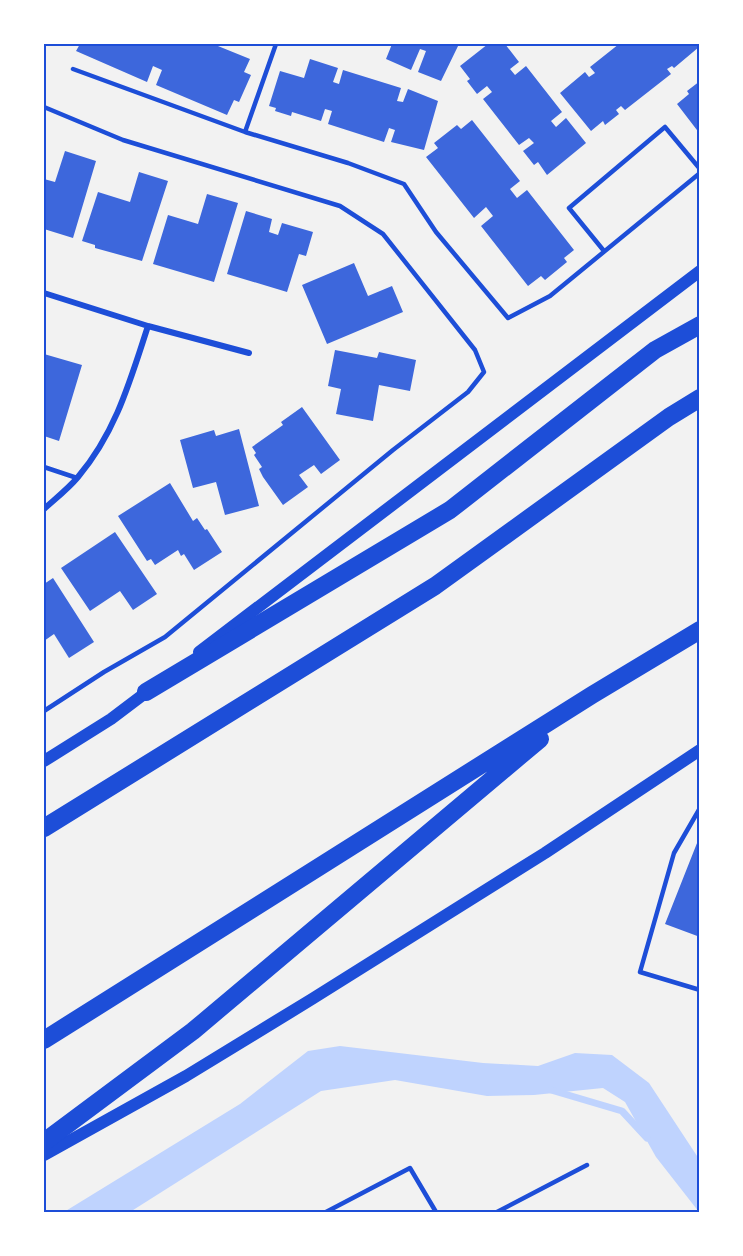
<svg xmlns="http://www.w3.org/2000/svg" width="743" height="1256" viewBox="0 0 743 1256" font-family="'DM Sans',sans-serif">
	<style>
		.water { fill: #bfd3fe }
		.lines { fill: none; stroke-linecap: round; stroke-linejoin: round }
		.stream { stroke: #bfd3fe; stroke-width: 7 }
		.building { fill: #3d67dc }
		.service { stroke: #1d4ed8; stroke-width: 4.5 }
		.minor { stroke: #1d4ed8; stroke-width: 6 }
		.secondary { stroke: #1d4ed8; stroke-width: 12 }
		.motorway { stroke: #1d4ed8; stroke-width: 18 }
		.neatline { fill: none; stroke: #1d4ed8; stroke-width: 2 }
	</style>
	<rect width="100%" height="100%" fill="#f2f2f2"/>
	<!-- water -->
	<path class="water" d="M340,1046l143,17 55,3 37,-13 37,2 37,28 50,76v53l-43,-55 -31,-55 -22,-14 -69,7 -47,1 -92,-16 -74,11 -191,121h-66l176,-108 68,-53z"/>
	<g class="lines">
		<!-- stream -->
		<path class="stream" d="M551,1090l71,21 25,27"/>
	</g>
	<!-- building -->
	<path class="building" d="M80,44h133l37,15 -6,13 7,3 -12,27 -5,-2 -7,15 -71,-30 6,-15 -9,-4 -6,16 -71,-31z
		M392,44h67l-18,37 -23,-9 8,-21 -6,-2 -9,21 -25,-11z
		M488,44h17l14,18 -9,7 5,6 11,-9 36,46 -11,9 5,6 10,-9 20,25 -39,32 -9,-13 -4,3 -11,-14 11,-8 -5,-5 -10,7 -36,-46 9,-7 -5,-6 -10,8 -10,-13 3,-2 -10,-13z
		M619,44h77l3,3 -25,21 -2,-2 -5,3 4,5 -46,36 -4,-4 -5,4 3,4 -14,11 -2,-4 -12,10 -31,-38 25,-21 4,5 6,-4 -5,-6z
		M310,59l28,9 -5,14 6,2 4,-14 58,18 -4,13 6,1 5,-13 30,12 -14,49 -33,-8 4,-12 -6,-2 -5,14 -56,-18 4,-13 -7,-2 -4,12 -29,-9 -1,4 -16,-5 1,-3 -7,-2 11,-35 24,7z
		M700,81v53l-23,-30 12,-10 -2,-3z
		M472,120l48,61 -10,8 7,9 10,-8 47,60 -10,8 3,4 -22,18 -4,-4 -13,10 -47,-60 12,-10 -7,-9 -12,11 -48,-61 12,-9 -4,-5 23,-18 4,4z
		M65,151l31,10 -23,77 -29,-9v-50l11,3z
		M139,172l29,9 -26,80 -47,-13v-3l-13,-4 16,-49 32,10z
		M207,194l31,9 -24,79 -61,-18 15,-49 30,9z
		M246,211l26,8 -3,13 9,3 4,-12 31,9 -7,24 -7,-2 -12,38 -60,-18z
		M354,263l14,33 24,-10 11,26 -76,32 -25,-59z
		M335,350l42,8 2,-6 37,8 -6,31 -31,-6 -6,36 -37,-7 5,-25 -13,-3z
		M44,354l38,11 -23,76 -15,-5z
		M302,407l38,53 -19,14 -7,-9 -15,10 9,12 -25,18 -20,-28 -4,-8 3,-2 -8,-12 2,-2 -4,-6 31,-22 -2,-3z
		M239,429l20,77 -34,9 -9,-33 -23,6 -13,-48 34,-10 2,6z
		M170,483l23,38 4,-3 8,12 2,-1 15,23 -28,18 -10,-16 -3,2 -3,-6 -23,15 -4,-6 -4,2 -29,-45z
		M115,532l42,62 -24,16 -13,-19 -30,20 -29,-43z
		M53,578l41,64 -25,16 -15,-24 -10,7v-57z
		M699,838h1v99l-35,-13z"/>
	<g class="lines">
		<!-- service -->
		<path class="service" d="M276,44l-31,88 103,31 56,21 32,48 72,86 42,-22 150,-123
			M73,69l172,63
			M44,107l79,33 217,66 43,28 92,116 9,22 -16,20 -75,58 -228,187 -61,35 -60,39
			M604,251l-35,-43 96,-81 35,42
			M44,467l33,11
			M700,808l-26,45 -34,119 60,18
			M326,1212l84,-44 26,44
			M497,1212l90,-47"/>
		<!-- minor -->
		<path class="minor" d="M44,293l104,33 101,27
			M44,509c11,-10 24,-20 34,-32 38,-45 52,-96 70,-151"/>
		<!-- secondary -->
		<path class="secondary" d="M199,652l501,-381
			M44,761l67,-42 41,-31
			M44,1155l142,-79 126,-77 233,-146 155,-103"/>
		<!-- motorway -->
		<path class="motorway" d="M146,692l304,-182 205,-160 45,-25
			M44,828l391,-242 234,-169 31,-19
			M44,1040l548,-345 108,-65
			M44,1142l149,-111 347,-292"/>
	</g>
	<!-- border -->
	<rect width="743" height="1256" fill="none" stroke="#ffffff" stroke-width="90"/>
	<rect x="45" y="45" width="653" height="1166" class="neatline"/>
</svg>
